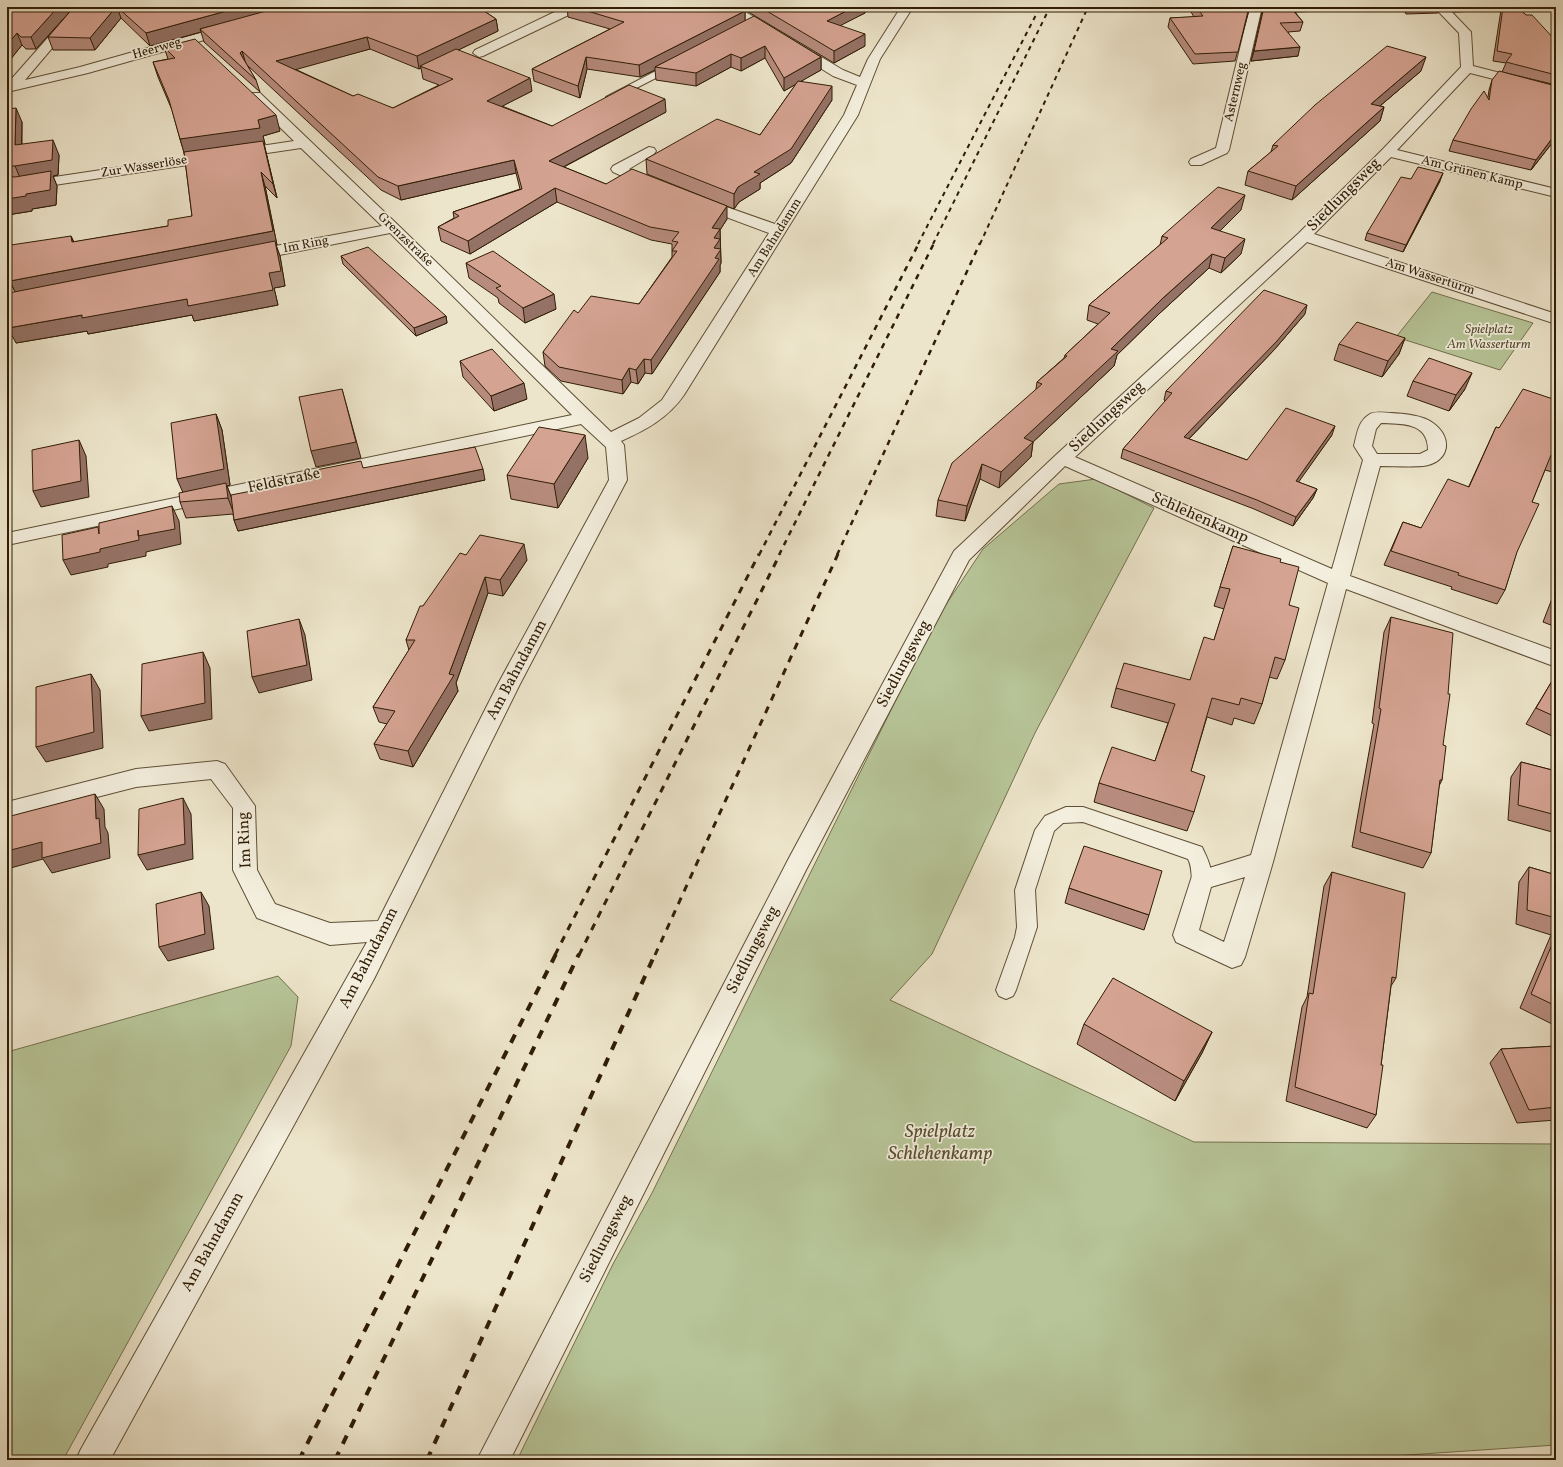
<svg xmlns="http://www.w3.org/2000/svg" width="1563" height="1467" viewBox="0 0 1563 1467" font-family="Vollkorn,serif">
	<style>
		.green { fill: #b7c598; stroke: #74714e }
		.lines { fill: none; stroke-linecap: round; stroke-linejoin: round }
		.lane-casing { stroke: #5f4f36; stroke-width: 2 }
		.street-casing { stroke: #5f4f36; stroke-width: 2 }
		.lane { fill: #f3eedd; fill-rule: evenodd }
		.street { fill: #f3eedd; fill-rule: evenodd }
		.rail-far3 { stroke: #301d05; stroke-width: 2; stroke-dasharray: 4.5 4.5; stroke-linecap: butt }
		.rail-far2 { stroke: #301d05; stroke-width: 2.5; stroke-dasharray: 5.5 5.5; stroke-linecap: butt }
		.rail-far1 { stroke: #301d05; stroke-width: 3; stroke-dasharray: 7 7; stroke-linecap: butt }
		.rail { stroke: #301d05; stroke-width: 4; stroke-dasharray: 9 9; stroke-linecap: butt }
		.wall { fill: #b78c7e; stroke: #301d05; fill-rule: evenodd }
		.shaded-wall { fill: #957266; stroke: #301d05 }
		.building { fill: #d5a392; stroke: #301d05 }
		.labels { text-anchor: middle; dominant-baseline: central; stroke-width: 3.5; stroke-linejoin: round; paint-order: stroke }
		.far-street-label { font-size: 13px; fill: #301d05; stroke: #f3eedd }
		.far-park-label { font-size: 13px; font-style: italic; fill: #584f31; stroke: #f3eedd }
		.street-label { font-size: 16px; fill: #301d05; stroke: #f3eedd }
		.near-park-label { font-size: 19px; font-style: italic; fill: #584f31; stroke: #f3eedd }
	</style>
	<rect width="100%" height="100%" fill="#ede5cb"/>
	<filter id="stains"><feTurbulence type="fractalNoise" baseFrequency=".005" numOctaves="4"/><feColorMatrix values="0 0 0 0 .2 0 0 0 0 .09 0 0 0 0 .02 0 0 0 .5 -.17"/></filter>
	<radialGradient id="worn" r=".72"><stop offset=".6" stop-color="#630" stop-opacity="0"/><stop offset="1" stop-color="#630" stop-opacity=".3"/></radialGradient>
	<!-- green -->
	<path class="green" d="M1432,292l101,31 -33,47 -104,-33z
		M1096,479l58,29 -119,225 -103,221 -42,46 304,142 362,2v301l-223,15h-816l96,-196 39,-71 283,-572 48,-72 76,-65z
		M278,976l20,21 -7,49 -228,414h-56v-408z"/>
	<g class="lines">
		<!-- lane casing -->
		<g class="lane-casing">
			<path id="lane" d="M677,60l4,1 1,2 -1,2 -66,34 -4,1 -5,-3z
				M1066,807h17l119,40c6,13 13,25 6,39l-7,2 -7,-2c-4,-9 -1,-18 -6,-27l-105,-37 -20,1 -9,8 -19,59 2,37 -21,63 -3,6 -7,3 -7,-3 -3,-6 19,-53 2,-10 -2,-37 20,-60 10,-14z"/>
		</g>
		<!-- street casing -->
		<g class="street-casing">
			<path id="street" d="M75,7h12l-62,73 55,-13 152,-43 6,4 -2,3 -148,42 -81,19v-8z
				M565,7h16l-2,3 -96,46 -4,1 -6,-4 2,-3z
				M722,7h15l106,63 17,7 8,-18 33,-52h12l-33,52 -22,56 -174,280c-16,23 -38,35 -63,46l3,4 3,35 -107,204 -146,295 -264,481h-34l5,-11 286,-507 -37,3 -73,-27 -24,-48v-62l-22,-29 -75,8 -129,33v-18l129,-33 81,-8 8,3 30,42 2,64 18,34 55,19 48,-2 120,-237 111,-204 -3,-33 -25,-23 -574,121v-12l565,-118 -182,-182 -141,28 -5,-2 -3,-3 3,-3 5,-2 133,-25 -81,-78 -280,42h-14v-8h14l273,-41 -46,-45 2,-3h10l138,132 213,207 28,-14 23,-18 107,-167 -75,-28 -2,-3 2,-3h10l71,25 69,-109 13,-30 -24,-9z
				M1250,7h12l-33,143 -2,3 -26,12h-10l-2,-3 2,-3 25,-11z
				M1434,7h13l24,25 2,34 83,21v8l-86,-22 -73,77 159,39v8l-165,-40 -77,77 242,80v10l-249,-82 -232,215 257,112 31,-109 -9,-14c3,-12 4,-25 16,-32 6,-3 15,-1 21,-1 14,1 31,2 42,10 21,15 16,40 -10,43 -14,1 -29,0 -43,0l-30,110 206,75v16l-210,-78 -73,273 -28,95 -4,8 -9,3 -56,-26 -3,-7 20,-62 58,-18 77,-272 -263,-117 -96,94 -163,310 -296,590h-33l312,-602 165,-307 103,-97 242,-221 84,-84 78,-82 -2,-34zM1381,423c21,1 47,-1 47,27l-8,4h-43l-5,-8 4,-17zM1245,877l-21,65 -25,-12 12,-43z
				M649,147l5,1 2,3 -2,3 -25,15 28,12 2,3 -2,3h-10l-34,-15 -2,-3 2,-3z"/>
		</g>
		<!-- lane -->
		<use href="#lane" class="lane"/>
		<!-- street -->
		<use href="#street" class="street"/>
		<!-- rail-far3 -->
		<path class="rail-far3" d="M918,244l122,-237
			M933,244l117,-237
			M980,244l108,-237"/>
		<!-- rail-far2 -->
		<path class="rail-far2" d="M759,555l160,-312
			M779,555l155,-312
			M837,555l143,-312"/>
		<!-- rail-far1 -->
		<path class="rail-far1" d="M555,955l204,-401
			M579,955l201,-401
			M655,955l183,-401"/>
		<!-- rail -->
		<path class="rail" d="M299,1460l257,-506
			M335,1460l244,-506
			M427,1460l228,-506"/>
	</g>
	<!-- wall -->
	<path class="wall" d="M7,7h67l-38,42h-10l-4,-4 -12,15h-3z
		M74,7h404l18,12 2,12 -40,19 74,41 -30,15 50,20 114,-14 -102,55 42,17 121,35 -7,11 1,33 -1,2v7l-68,102 -7,-1 -7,11 -7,-2 -8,12 -62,-13 -16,-15 -2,-14 35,-39 61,-9 33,-47v-13l-21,-4 -94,-38 -87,52 -29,-13 -3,-14 16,-9 -1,-6 67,-23 -4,-16 -115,27 -20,-10 -134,-125 9,15 4,12 -56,-50 -3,-10 -51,14 -29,-28 -26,32h-42l-5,-13zM370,49l49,20 2,-1 2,11 16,6 -46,23 -40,-12 -58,-27z
		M535,7h27l-10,5z
		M567,7h171l7,4v10l76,36v13l-20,11 31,19 -41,63 -31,20v6l-21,13 -5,7 -87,-35 -1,-15 114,-24 36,-51 -12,7 -19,-33 -24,13 -10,-4 -35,19 -40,-6 -1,-10 -15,7 -53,-8 -7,29 -46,-17 -2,-12 78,-40 -42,-12z
		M740,7h125v6l-25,12 25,21 -31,17z
		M1192,7h58l-15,54 -42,3 -25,-37 2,-9 24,-1 -3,-5z
		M1263,7h177l-2,6 -32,1 -3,-6 -108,4 8,10 -3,9 -12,1 10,24 -47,5z
		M1449,7h68l39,34v44l-54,-13 4,-9 -13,-2 8,-51 -47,2z
		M164,47l116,84 -17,5 2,8h-1l13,54 -12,-12 12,59h-1l4,11 5,30 -11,2 4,17 -84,16 -2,-6 -104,19 -1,-3 -71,12 -1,-51 -5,-11 61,-45 3,6 94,-16 24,-10 -8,-64 -4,-13 -8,-29 -14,-33 -5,-15 15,-3z
		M1421,71l-41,35 4,1 -4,14 -88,79 -47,-15 3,-14 23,-19 2,-7z
		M1492,80l64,6v52l-25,32 -82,-19 4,-11 35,-43 1,-7z
		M7,109l15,13v22l37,11 -1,20 -5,1 4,10 -1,19 -24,4v2l-25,4z
		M1411,179l29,2 -37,71 -38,-12 2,-7z
		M1241,210l-21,21 21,23 -20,19 -12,-5 -49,45 -43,42 -3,11 -81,76 -2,15 -32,31 -19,-9 -15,42 -29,-5 2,-16 98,-111 1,-7 27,-24 1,-3 33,-31 -11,-4 2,-15 71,-60 2,-9z
		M341,256l105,60 1,7 -31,13 -73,-72z
		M466,263l90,46 -31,14 -26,-20 -1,-5 -29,-20z
		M1305,314l-31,36 -85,89 58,21 85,-25 -34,47 19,7 -4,9 -20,28 -39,-17 -133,-51 2,-9 43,-48 -2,-1 2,-9z
		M1405,338l-6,16 -17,23 -48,-17 5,-16z
		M460,361l67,38 -33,12 -31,-34z
		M1413,381l52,8 -16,22 -42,-15z
		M1556,400v73l-11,-3 -13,32 -27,88 -8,14 -46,-15 1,-2 -68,-22 19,-43 18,6 48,-42 27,-59 3,1z
		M216,414l6,16 8,55 -3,1 4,10 132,-28 122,12 -247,51 -4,-11 -1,-6 -47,4 -6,-16 3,-10z
		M588,458l-30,50 -47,-9 -4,-24z
		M1233,546l47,16 9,43 -4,55 -8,19 -8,-2 -7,27 -8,20 -20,-6 -2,7 -25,-8 -16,54 3,41 -7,19 -93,-29 5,-19 56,-22 13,-38 -57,-16 5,-19 74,-8 24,-40 10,-31 -10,-3z
		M466,555l61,5 -24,36 -15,-3 -32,90 2,8 -45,76 -33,-8 -6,-15 13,-20 -8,-2 -6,-15 36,-57 -3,-10 17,-34z
		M1556,591v36l-13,-5 10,-26z
		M1391,617l52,128 -1,35 -3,6 -8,67 -8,15 -71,-21 22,-123 -2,-1 12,-91z
		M1555,676l1,1v61l-30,-14z
		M1521,762l35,9v62l-48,-13 3,-43z
		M1529,867l27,8v151l-36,-18 31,-73 -35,-11 3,-42z
		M1332,872l64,106 -5,8 -10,79 -5,50 -9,13 -81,-27 16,-94 5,-10 17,-111z
		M1069,888l80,27 -5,15 -79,-27z
		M1084,1024l128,8 -10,21 -27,48 -98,-57z
		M1556,1046v74l-39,3 -27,-60 11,-14z"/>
	<!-- shaded-wall -->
	<path class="shaded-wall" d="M58,7h16l-38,42 -5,-12z
		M116,7h1l4,11 -26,32 -5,-12z
		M241,7h47l-88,22 1,3 -51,14 -4,-13z
		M551,7h11l-10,5z
		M854,7h11v6l-39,20 1,-12z
		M745,11v12l-90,44v3l-15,7 -1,-12z
		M496,19l2,12 -75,36 -3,-1 1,2 -2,1 -2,-13z
		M17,33l5,12 -12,15 -3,-6v-9z
		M865,34v12l-31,17v-12z
		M367,37l3,12 -90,25 -4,-13z
		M765,46v12l-24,13v-13z
		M1300,47l-2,9 -47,5 3,-10z
		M242,51l4,13 -6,-11z
		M731,54v13l-35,19v-13z
		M586,57l1,12 -7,29 -2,-12z
		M821,57v13l-37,21v-13z
		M1426,57l-5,14 -54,46 4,-13z
		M530,78l2,13 -43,22 -2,-12z
		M832,86v14l-41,63 -31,20v6l-21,13 -5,7v-15l4,-7 16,-15z
		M665,99l1,13 -116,62 -1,-13z
		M1384,107l-4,14 -88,79 4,-14z
		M16,108l6,14 -1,38 -6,-15z
		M276,115l4,16 -17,5 2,8h-1l13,54 -4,-14 -9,-40 -79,12 -5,-17 78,-19z
		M1556,133v5l-25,32 5,-10z
		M53,140l6,15 -1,20 -5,1 4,10 -1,19 -24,4v2l-25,4v-16l14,-19 -6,-14z
		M514,160l2,13 -115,27 -3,-14z
		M261,172l4,14 12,59h-1l4,11 5,30 -11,2 4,17 -84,16 -2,-6 -104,19 -1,-3 -71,12 -8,-15 74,-13 105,-16 86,-9 -256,6 -7,-15 263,-50z
		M1443,173l-3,8 -37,71 3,-7z
		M555,188l2,14 -87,52 -2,-13z
		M1245,195l-4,15 -33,33 3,-15z
		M727,206v13l-7,11 1,33 -1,2v7l-68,102 -1,-14 61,-132z
		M71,236l6,14 -5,-8z
		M1245,239l-4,15 -20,19 4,-15z
		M1212,254l-3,14 -49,45 -43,42 -3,11 -81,76 -2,15 -32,31 2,-16 23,-34 87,-89 52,-51z
		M554,294l2,15 -31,14 -2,-15z
		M1307,305l-2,9 -31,36 -92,96 2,-9z
		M446,316l1,7 -31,13 -2,-8z
		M1405,338l-6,16 -17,23 6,-16z
		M644,359l1,14 -7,11 -2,-14z
		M629,368l2,14 -8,12 -1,-14z
		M1472,373l-7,16 -16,22 7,-16z
		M524,383l3,16 -33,12 -3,-15z
		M342,389l19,69 -45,9 -5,-16z
		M216,414l6,16 8,55 -3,1 5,13 2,15 -6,-16 -44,-3 -7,-16z
		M1335,426l-3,9 -39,55 3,-9z
		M585,435l3,23 -30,50 -4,-24z
		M79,440l7,16 3,41 -48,10 -8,-16z
		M982,464l-2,15 -15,42 2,-15z
		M483,469l2,11 -247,51 -4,-11z
		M1317,489l-4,9 -20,28 3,-9z
		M172,506l7,15 2,23 -35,8v4l-38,8v3l-37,8 -8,-15 37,-11 38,-19z
		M524,544l3,16 -24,36 -3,-16z
		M485,577l3,16 -32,90 2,8 -45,76 -5,-16 41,-77z
		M299,619l6,16 7,45 -53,13 -7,-16z
		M203,652l7,16 2,51 -63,12 -8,-15z
		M91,674l9,16 3,58 -57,14 -10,-15z
		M95,794l9,15 1,18 3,6 2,25 -58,15 -9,-14 -36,10v-18l89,-32z
		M183,798l8,16 2,45 -46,11 -9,-15z
		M201,892l8,14 5,43 -46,12 -9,-14z
		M1212,1032l-10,21 -27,48 9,-20z"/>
	<!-- building -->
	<path class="building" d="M7,7h51l-27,30h-10l-4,-4 -10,12z
		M74,7h42l-26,31 -42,-1z
		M117,7h124l-95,26z
		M281,7h197l18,12 -79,37 -50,-19 -91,24 77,35 5,-2 35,14 60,-29 -33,-13 36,-17 74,29 -43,23 65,25 77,-41 36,14 -116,62 57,23 26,-15 95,37 -15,22 8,1 -6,9 6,1 -6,9 7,1 -6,9 4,1 -68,101 -7,-1 -8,11 -7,-2 -7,12 -63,-13 -16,-15 31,-42 4,3 13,-17 48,8 38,-53h-5l6,-9 -6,-1 7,-9 -29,-5 -95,-39 -87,53 -30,-14 21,-11 -6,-4 69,-23 -8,-29 -116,26 -20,-9 -136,-126 -2,2 16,27 -56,-51z
		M574,7h164l7,4 -106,54 -53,-8 -8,29 -46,-17 92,-47z
		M760,7h94l-27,14 38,13 -31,17z
		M1196,7h53l-11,45 -43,2 -25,-36 33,-2z
		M1264,7h26l13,15 -23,1 20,24 -46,4z
		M1503,7h14l9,8h6l24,26v34l-50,-13 6,-8 -15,-3z
		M754,16l67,41 -37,21 -19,-32 -24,12 -10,-4 -35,19 -41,-6z
		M195,39l81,76 -18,5 2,8 -80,11 -11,-39 -16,-38 22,-4 -11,-11z
		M1387,46l39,11 -55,47 13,3 -88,79 -48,-15 30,-25 -5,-1 42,-40z
		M1499,71l57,15v47l-20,27 -83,-20 18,-31 13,-18 5,9 3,-20z
		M798,81l34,5 -41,63 -37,23 6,2 -22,13 -4,7 -88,-35 71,-40 43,16z
		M16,108l-1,37 38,-5 -1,20 -37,6h-8v-57z
		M263,141l10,43 -12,-12 12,59 -263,50 1,-36 60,-9 1,6 96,-16v-6l24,-4 -8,-64z
		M1418,167l25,6 -37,72 -39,-12 34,-56 10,2z
		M51,171l-1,19 -24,4v2l-19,3v-23l8,1z
		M1218,187l27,8 -34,33 34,11 -20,19 -13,-4 -49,44 -52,51 7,2 -94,87 9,4 -32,30 -19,-8 -15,42 -29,-6 14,-37 90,-79 -5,-2 30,-26 -2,-1 45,-42 -21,-8 79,-67 -6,-2z
		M275,241l6,30 -12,2 4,17 -85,16 -1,-7 -105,19v-3l-74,13 1,-35z
		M368,247l78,69 -32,12 -73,-72z
		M493,251l61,43 -31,14 -27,-20 5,-2 -35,-23z
		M1264,290l43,15 -30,36 -93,96 63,23 39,-52 49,18 -39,55 21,8 -21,28 -39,-17 -134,-51 49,-56 -6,-2z
		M1357,322l48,16 -17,23 -49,-17z
		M492,349l32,34 -33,13 -31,-35z
		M1429,358l43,15 -16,22 -43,-14z
		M342,389l14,53 -45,9 -12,-54z
		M1523,389l33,11v57l-5,-2 -19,47 7,2 -22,48 -12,38 -47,-15 1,-2 -68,-22 12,-29 18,6 27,-49 21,8 27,-60 3,1z
		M216,414l8,55 -47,10 -6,-56z
		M539,427l46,8 -31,49 -47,-9z
		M79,440l2,41 -48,10 -1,-41z
		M475,447l8,22 -249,51 -3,-25 87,-17 -2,-8 45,-9 2,7z
		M226,483l2,15 -48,4 -1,-9z
		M172,506l3,23 -37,7v-6l1,10 -39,9v3l-37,8 -1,-25 36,-8 1,7v-11z
		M480,535l44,9 -24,36 -15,-3 -36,97 5,1 -46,76 -34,-7 21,-33 -22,-4 42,-67h-9l14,-34h3l37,-53 6,2z
		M1233,546l48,13 -1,3 19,5 -10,38 10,3 -14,52 -10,-3 -13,47 -21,-6 -2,7 -27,-7 -21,73 14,5 -11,36 -95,-29 13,-36 43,14 20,-57 -59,-16 8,-25 66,17 14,-43 10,3 16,-51 -10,-2z
		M1556,596v13l-5,-1z
		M1391,617l62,16 -5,61h2l-7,51 3,1 -4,34h-2l-9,73 -71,-21 21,-123 -2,-1z
		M299,619l8,46 -55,12 -5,-46z
		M203,652l2,51 -64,13 1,-52z
		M91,674l3,58 -58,15v-60z
		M1555,676l1,1v40l-20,-9z
		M1521,762l35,9v44l-38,-10z
		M95,794l1,25 3,-1 2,25 -59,15v-16l-35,9v-34z
		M183,798l2,46 -47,11 1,-46z
		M1084,846l78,25 -13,44 -80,-27z
		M1529,867l27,8v43l-29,-8z
		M1332,872l73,21 -9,85 -4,-1 -11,88h2l-7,50 -81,-28 14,-94 4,1z
		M201,892l4,42 -46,13 -3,-43z
		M1556,935v71l-25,-12z
		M1113,978l99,54 -28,49 -100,-57z
		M1556,1046v61l-27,3 -28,-61z"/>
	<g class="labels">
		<!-- far-street labels -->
		<g class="far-street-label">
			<text transform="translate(157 49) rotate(-16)">Heerweg</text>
			<text transform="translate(1236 92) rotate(-77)">Asternweg</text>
			<text transform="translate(144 167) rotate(-9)">Zur Wasserlöse</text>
			<text transform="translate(1472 173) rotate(14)">Am Grünen Kamp</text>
			<text transform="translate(775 238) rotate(-58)">Am Bahndamm</text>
			<text transform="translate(405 240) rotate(44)">Grenzstraße</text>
			<text transform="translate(306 245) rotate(-11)">Im Ring</text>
			<text transform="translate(1430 277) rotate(18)">Am Wasserturm</text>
		</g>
		<!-- far-park labels -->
		<g class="far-park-label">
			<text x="1489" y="330">Spielplatz<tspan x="1489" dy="15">Am Wasserturm</tspan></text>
		</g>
		<!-- street labels -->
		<g class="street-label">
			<text transform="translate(1344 195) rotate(-45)">Siedlungsweg</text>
			<text transform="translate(1107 417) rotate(-43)">Siedlungsweg</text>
			<text transform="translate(284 481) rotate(-12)">Feldstraße</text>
			<text transform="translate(1200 518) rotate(24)">Schlehenkamp</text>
			<text transform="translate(904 664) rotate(-62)">Siedlungsweg</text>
			<text transform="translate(517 670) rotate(-62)">Am Bahndamm</text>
			<text transform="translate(245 840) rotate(-93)">Im Ring</text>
			<text transform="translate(753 950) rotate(-63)">Siedlungsweg</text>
			<text transform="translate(369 958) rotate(-63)">Am Bahndamm</text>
			<text transform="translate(606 1239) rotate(-63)">Siedlungsweg</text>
			<text transform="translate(213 1242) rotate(-61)">Am Bahndamm</text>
		</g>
		<!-- near-park labels -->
		<g class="near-park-label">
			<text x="940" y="1132">Spielplatz<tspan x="940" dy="22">Schlehenkamp</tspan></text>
		</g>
	</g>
	<!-- margin -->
	<rect width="1563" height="1467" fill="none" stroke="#ede5cb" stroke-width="24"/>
	<rect x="8" y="8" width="1547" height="1451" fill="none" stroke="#301d05" stroke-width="2"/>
	<rect x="12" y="12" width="1539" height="1443" fill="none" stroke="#301d05"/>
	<rect width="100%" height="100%" filter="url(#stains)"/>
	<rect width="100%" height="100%" fill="url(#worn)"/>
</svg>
